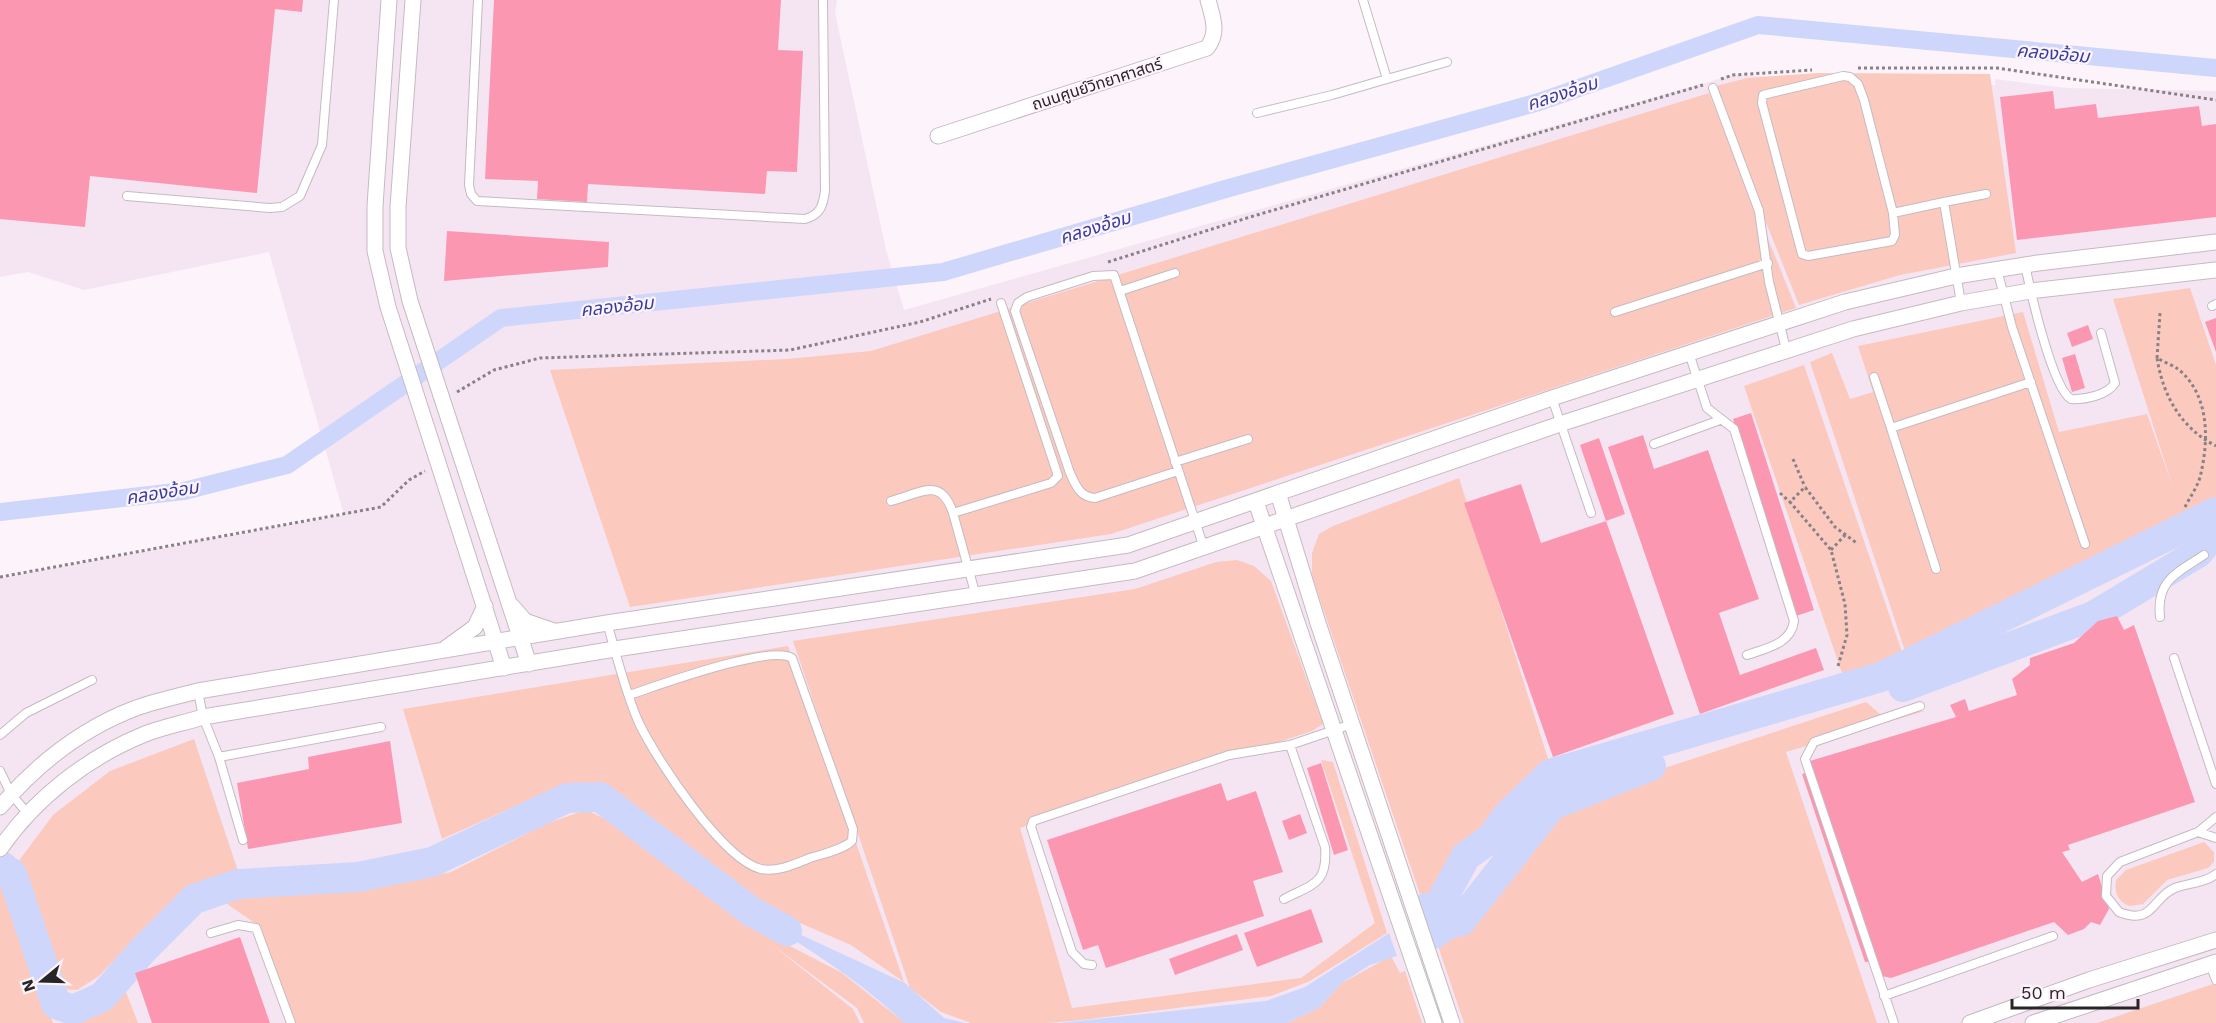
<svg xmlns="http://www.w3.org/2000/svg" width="2216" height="1023" viewBox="0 0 2216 1023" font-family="'Work Sans','Noto Sans Thai',sans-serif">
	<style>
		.built { fill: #f5e5f2 }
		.green { fill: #fbc9be }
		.water { fill: #ced7fb }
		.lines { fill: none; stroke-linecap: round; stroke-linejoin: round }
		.canal { stroke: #ced7fb; stroke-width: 18 }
		.river { stroke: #ced7fb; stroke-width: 30 }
		.building { fill: #fc97b2 }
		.service-casing { stroke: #c4bbc2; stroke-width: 10 }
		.minor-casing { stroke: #c4bbc2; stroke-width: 17 }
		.path { stroke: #888286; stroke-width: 3; stroke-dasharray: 3 3; stroke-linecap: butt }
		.service { stroke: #fff; stroke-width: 8 }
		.minor { stroke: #fff; stroke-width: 15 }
		.labels { text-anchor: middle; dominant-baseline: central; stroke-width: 4.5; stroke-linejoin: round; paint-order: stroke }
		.street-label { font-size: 16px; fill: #282527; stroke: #fdf3fa }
		.water-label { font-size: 18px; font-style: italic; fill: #353c9d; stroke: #fdf3fa }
	</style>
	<rect width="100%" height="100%" fill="#fdf3fa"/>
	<!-- built -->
	<path class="built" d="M0,0h837l-2,13 51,237 18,60 829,-235 262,10v-6l72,9 149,3v932h-2216v-445l344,-63 -75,-263 -185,38 -56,-18 -28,5z"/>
	<!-- green -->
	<path class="green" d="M1819,73l171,1 26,179 -116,22 -101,30 -87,-218 35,-9z
		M1709,93l87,215 -685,226 -481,73 -80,-237 237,-11 84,-8z
		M2190,288l26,77v143l-308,152 -98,-298 22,-9 18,46 23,-7 -15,-46 165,-34 36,120 88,-18 26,74 -60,-189z
		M1804,365l101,296 -60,21 -101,-296z
		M1459,478l91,287 -18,27 -24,23 -18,24 -24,17 -28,50h-14l-112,-330v-23l7,-19 14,-8z
		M1237,560l17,6 17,15 52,143 -11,7 -292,97 52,180 229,-30 74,-55 -54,-163 12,2 54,171 -77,48 -39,15 -189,24 -34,3h-77l-30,-11 -31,-24 -117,-347 342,-52 81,-27z
		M788,646l116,336 -53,-37 -102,-44 -131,-108 -40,-10 -36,11 -100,45 -39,-130z
		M1866,702l14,12 45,-3 -139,41 91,271h-413l-30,-89 14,-10 13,-3 91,-116z
		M194,739l45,135 -59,18 -81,84 -22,14 -16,-1 -46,-123 38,-51 57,-44z
		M586,810l21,10 133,100 102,53 63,50h-41l-7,-15 -86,-64 82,65 7,14h-568l-36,-99 -36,-25 172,-14 59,-13 97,-49z
		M2204,842l10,10v10l-6,6 -41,12 -24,24 -13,2c-12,-4 -16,-13 -14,-26l10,-10z
		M2,881l51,142h-53v-137z
		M1391,956l9,17 5,-2 17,52h-135l32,-15 23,-25z
		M2216,983v40h-119z
		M126,992l12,31h-79c31,0 45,-12 67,-31z"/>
	<!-- water -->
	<path class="water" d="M752,912l153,71 39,35 21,5h-61c-45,-44 -101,-76 -152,-111z
		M1389,933l8,23 -27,9 -28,18 -23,25 -32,15h-228l207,-22 39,-14z"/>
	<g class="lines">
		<!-- canal -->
		<path class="canal" d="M0,512l184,-21 103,-26 214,-147 442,-46 286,-84 310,-86 219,-77 458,43"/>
		<!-- river -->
		<path class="river" d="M1903,687l190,-71 105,-63 18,-22
			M1651,766l-99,39 -91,116 -13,3 -14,10 -8,-26 11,1 29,-53 24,-17 18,-24 42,-41 331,-97 335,-165
			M0,865l12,9 44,130 17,6 29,-13 41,-47 51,-51 44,-15 120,-7 74,-15 135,-64 33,-1 152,115 35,19"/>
	</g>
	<!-- building -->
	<path class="building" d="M0,0h303l-1,12 -27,-3 -18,184 -167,-17 -5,51 -85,-8z
		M494,0h287l-3,50 25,1 -6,121 -30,-1 -2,23 -177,-10 -1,18 -50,-3 1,-18 -53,-2z
		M2053,91l2,18 41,-5 2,14 101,-12 3,20 14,-2v93l-199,23 -17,-143z
		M447,231l162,11 -1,25 -164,14z
		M2216,318v34l-11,-30z
		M2088,325l5,14 -21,8 -5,-14z
		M2075,354l10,34 -13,4 -10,-34z
		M1751,413l63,197 -18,6 -63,-197z
		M1643,435l11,34 54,-19 51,149 -40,14 21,62 76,-27 8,22 -124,44 -92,-267z
		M1599,438l26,76 -19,7 68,193 -121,43 -89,-254 57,-19 20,59 65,-22 -26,-76z
		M2117,616l7,14 10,-5 61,177 -127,43 2,5 -8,2 20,30 16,-8 11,35 -9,16 -9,-3 -7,7 -16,6 -14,-13 -163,56 -14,-3 -7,-13h-5l-63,-188 10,-3 -2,-10 146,-44 -6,-12 15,-6 4,12 48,-16 -5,-16 18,-14v-7l44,-15 24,-22z
		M390,741l12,82 -154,26 -11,-66 72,-14 -1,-12z
		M1321,763l27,87 -14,5 -27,-87z
		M1221,783l6,18 29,-10 27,81 -30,9 11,35 -158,52 -8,-23 -15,5 -36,-110z
		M1300,814l7,19 -18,7 -7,-19z
		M1311,909l12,33 -66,25 -13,-34z
		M1237,934l6,16 -68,25 -6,-16z
		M240,937l30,86h-118l-17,-50z"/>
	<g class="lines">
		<!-- service casing -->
		<g class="service-casing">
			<path id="service" d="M478,0l-9,185 2,9 6,7 328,18c15,-4 18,-13 20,-28l-2,-191
				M1387,79l60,-17
				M1713,88l46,123 10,71 17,67
				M1257,113l75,-18 55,-16 -24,-79
				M127,196l143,12 12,-1 18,-11 22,-51 12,-145
				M1944,202l42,-8
				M1893,213l2,22 -3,6 -84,15 -6,-2 -40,-151 1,-8 80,-19 7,1 8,7 6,16 29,113 51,-11 17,101
				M2025,265c5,24 27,123 46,134 13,1 37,-4 44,-16l-14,-50
				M1997,269l15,58 73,217
				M1120,291l55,-18
				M2212,306l4,-2
				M1615,312l153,-49
				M1689,353l18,55 27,21 60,192c-3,23 -27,27 -47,34
				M1874,377l17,51
				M1552,398l39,115
				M1654,444l66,-24
				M1175,462l73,-23
				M1178,471l-83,27c-15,-1 -19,-12 -25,-25l-55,-162 3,-8 9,-6 66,-21 21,-1 90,273
				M891,501c30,-8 50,-25 62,12
				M1936,569l-45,-141 140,-46
				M976,596l-23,-83 98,-30 7,-7 -57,-173
				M2160,617c-4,-37 17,-44 44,-62
				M607,623c10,33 18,69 32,100 17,36 84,137 122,146 17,3 34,-5 49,-11 13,-4 32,-8 42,-17l1,-12 -61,-171c-22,-14 -135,28 -163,37
				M2174,658l42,126
				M198,691l5,26 16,40 24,83
				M0,735l26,-22 66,-33
				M219,757l162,-30
				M0,771l11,23 18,21
				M2198,832l18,-15
				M2216,838l-18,-6 -78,30 -13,14 -1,20 13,16c35,14 33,-15 56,-24 13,-5 30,-5 41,-14
				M1284,899c29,-15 44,-15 41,-52l-35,-102
				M211,933l27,-8 18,3 35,95
				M2210,964l6,16
				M1092,965l-8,-1 -12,-12 -41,-125 2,-6 196,-66 61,-10 62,-21
				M1884,996l169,-60
				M1894,1023l-89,-264 9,-17 106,-36"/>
		</g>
		<!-- minor casing -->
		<g class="minor-casing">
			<path id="minor" d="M389,0l-14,206v45l13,56 116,361
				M413,0l-15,207v41l12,53 119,363
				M938,136l269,-88c12,-15 6,-30 1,-48
				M1278,493l40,130 134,400
				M1256,502l178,521
				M512,606l13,15 29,10
				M446,648l29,-21 10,-21
				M0,807c37,-43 83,-79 136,-99 20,-7 42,-12 62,-17l409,-68 521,-78 424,-147 293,-96 111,-26 82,-13 178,-21
				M0,849c35,-51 88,-92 145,-115 18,-7 39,-11 58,-17l412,-68 520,-78 425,-147 293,-95 108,-26 69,-12 186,-21
				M1970,1023l119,-43 127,-40
				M2033,1023l183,-61"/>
		</g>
		<!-- path -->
		<path class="path" d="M1858,68h139l219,32
			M1721,79l12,-4 79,-5
			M1108,262l142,-45 453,-132
			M2157,358l3,-45
			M457,392l37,-22 46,-12 250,-8 130,-28 71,-23
			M1793,459l12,28
			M1780,493l10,9
			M2185,507c5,-10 14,-22 16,-34 8,-35 8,-79 -23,-104 -6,-4 -14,-7 -21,-11 6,38 24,70 59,88
			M1831,550l15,-16
			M0,577l381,-70 28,-27 16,-9
			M1838,666l9,-31 -2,-31 -14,-54 -41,-48 15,-15 30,40 23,17"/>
		<!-- service -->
		<use href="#service" class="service"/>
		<!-- minor -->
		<use href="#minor" class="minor"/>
	</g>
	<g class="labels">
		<!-- street labels -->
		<g class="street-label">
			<text transform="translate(1097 84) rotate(-18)">ถนนศูนย์วิทยาศาสตร์</text>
		</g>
		<!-- water labels -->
		<g class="water-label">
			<text transform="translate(2053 53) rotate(5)">คลองอ้อม</text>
			<text transform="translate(1562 93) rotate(-18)">คลองอ้อม</text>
			<text transform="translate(1095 227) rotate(-17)">คลองอ้อม</text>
			<text transform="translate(617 306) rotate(-6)">คลองอ้อม</text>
			<text transform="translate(162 492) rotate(-9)">คลองอ้อม</text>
		</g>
	</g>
	<!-- north arrow -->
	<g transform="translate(42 981) rotate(251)" stroke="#fdf3fa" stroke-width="4.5" paint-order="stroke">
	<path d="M0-4.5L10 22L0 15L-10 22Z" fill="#282527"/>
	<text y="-9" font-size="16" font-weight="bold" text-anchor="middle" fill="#282527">N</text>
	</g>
	<!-- scale -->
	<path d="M2012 999v9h126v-9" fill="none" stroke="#282527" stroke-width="3"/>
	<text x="2021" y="999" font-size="18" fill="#282527" stroke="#fdf3fa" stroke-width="4.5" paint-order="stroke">50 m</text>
</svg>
